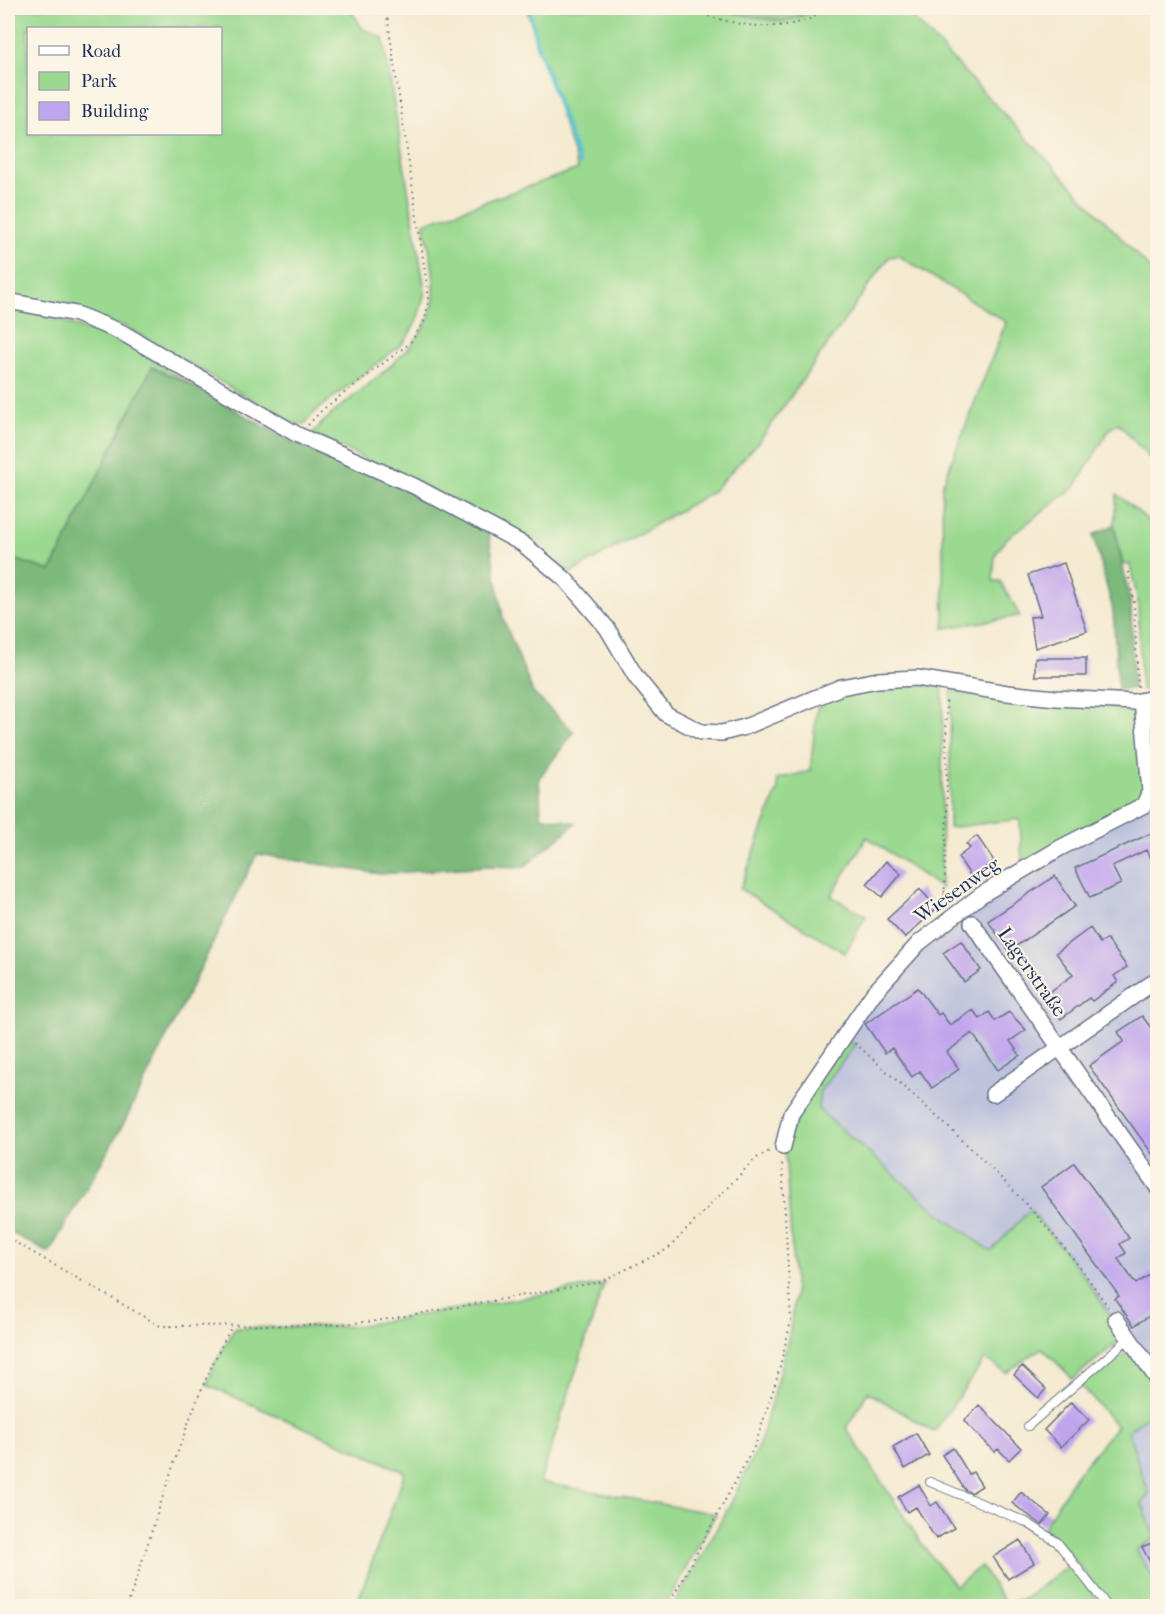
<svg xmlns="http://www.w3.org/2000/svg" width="1165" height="1614" viewBox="0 0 1165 1614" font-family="'IM FELL French Canon',serif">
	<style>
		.industrial { fill: #bec3dd }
		.green { fill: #9ad98f; stroke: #5a8476; stroke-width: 1.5; fill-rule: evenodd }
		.forest { fill: #7bb97a; stroke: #4b746c; stroke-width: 1.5 }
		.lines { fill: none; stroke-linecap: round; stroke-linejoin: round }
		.stream { stroke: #59c5d1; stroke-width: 4 }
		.building { fill: #bfa5ed }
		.service-casing { stroke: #677086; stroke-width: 10 }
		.minor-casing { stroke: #677086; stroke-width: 18 }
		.path { stroke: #677086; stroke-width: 2; stroke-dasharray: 1.5 4.5; stroke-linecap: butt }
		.service { stroke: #fff; stroke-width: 8 }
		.minor { stroke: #fff; stroke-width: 15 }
		.labels { text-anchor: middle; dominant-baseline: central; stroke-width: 4.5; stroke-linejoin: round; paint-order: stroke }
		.street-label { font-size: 20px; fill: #1b2f5e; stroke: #fcf5e5 }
	</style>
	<rect width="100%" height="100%" fill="#fcf5e5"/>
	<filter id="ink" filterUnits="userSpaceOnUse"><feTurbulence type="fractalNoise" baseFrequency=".0167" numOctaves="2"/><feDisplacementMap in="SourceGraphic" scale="12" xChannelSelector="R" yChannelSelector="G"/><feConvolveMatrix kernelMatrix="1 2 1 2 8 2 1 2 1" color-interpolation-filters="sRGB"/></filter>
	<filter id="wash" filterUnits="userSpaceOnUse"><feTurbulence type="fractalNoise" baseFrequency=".008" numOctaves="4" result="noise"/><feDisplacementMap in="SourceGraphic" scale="24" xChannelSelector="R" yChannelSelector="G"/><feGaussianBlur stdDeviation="1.35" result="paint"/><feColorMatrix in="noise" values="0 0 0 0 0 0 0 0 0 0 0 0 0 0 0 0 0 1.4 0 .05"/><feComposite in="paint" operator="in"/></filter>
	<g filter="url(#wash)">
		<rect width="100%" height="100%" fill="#f4ead0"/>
		<!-- industrial -->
		<path class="industrial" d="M1157,795v593l-78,-119 -49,-59 -39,41 -55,-40 -119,-102 3,-18 35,-45 -10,-8 17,-24 63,-69 31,-27z
			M1157,1407l1,177 -2,1 -20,-35 19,-12 -13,-35 -14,-72z"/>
		<!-- green -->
		<path class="green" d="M8,8h341l14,21 20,9 42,253c-5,22 -9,37 -24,54l-84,65 -13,14 -12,-1 -166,-96 -118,-32zM28,28h192v106h-192z
			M526,8h180l78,14 40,-14h80l253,268v190l-39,-43 -9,7 -34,57 -69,52 -11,16 -2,26h7l20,35 -76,12 -2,-142 64,-164 -107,-66 -10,1 -131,186 -46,49 -141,81 -57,-44 -202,-95c36,-43 116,-78 122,-137 2,-23 -6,-51 -10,-74l154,-54z
			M8,310l33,4 91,32 61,40 -41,-19 -102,205 -42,-15z
			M1117,494l40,34v159l-16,3 -3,-89 -8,-36 -7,-1 -9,-39z
			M921,685l22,2 -2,201 -74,-51 -36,59 35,20 -21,37 -105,-64 38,-100 -1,-10 33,-8 7,-63c30,-24 68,-21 104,-23z
			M951,691l180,18 7,4 6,77 -5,15 -117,62 -2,-48 -71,9z
			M1157,706l1,101 -4,2 2,-18 -7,-72 4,-12z
			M845,1038l10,7 -35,46 -2,18 118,102 55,40 39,-41 49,59 44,65 -4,7 -46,38 -31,-31 -36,25 -21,-14 -51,73 -66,-40 -22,36 78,119 31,39 26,-20 24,37 19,-4 45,-34 34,41h-430l57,-101 31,-65 28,-104 6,-41 -10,-144 8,-34z
			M604,1284l-64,198 176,32 -51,92h-309l49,-134 -198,-87 7,-20 21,-37 121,-2z
			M1129,1353c19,11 28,33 28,54l-29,24 21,63 -7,9 13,35 -19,12 21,34v22h-46l-51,-64 -17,-14 32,-52 42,-50 -38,-42 31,-24z"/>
		<!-- forest -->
		<path class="forest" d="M707,8h117l-40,14z
			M152,367l41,19 97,55 96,37 102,52 15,88 30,75 41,39 -35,46 2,38 35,7 -52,44 -37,-1 -107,8 -123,-20 -133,269 -75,130 -41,-22v-674l43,14z
			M1114,525l17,80 2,83 -15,2 -5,-80 -20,-75z"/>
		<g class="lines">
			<!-- stream -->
			<path class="stream" d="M530,8l6,34 44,122"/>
		</g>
		<g id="blocks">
			<!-- building -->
			<path class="building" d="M1064,563l23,68 -52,17 -5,-31 11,-1 -13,-41z
				M1035,658h51v18h-51z
				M1158,830v41l-12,-21 -34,16 9,18 -31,14 -15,-30z
				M977,836l17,25 -22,17 -14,-21 12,-9 -4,-4z
				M886,861l15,13 -19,23 -15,-13z
				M1055,876l20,30 -66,45 -21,-30z
				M920,889l17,19 -32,30 -18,-19z
				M1090,928l10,15 7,-4 20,28 -13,9 4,6 -26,19 -3,-3 -28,21 -17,-23 29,-21 -17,-22z
				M961,941l20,29 -17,12 -21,-29z
				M918,988l20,27 3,-2 9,12 23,-15 7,9 9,-7 6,9 14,-9 17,18 -16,11 10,14 -22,15 -26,-37 -25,19 12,17 -27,19 -12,-17 -8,6 -20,-29 -7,5 -20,-29z
				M1142,1016l16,21v125l-69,-96 35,-25 -6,-9z
				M1074,1163l55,75 -9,6 6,9 -8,6 18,25 22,-15v41l-24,16 -19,-27 4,-3 -78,-109z
				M1022,1366l24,23 -8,9 -24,-23z
				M1071,1402l18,18 -28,27 -17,-17z
				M979,1405l42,43 -12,12 -11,-11 -3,3 -31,-31z
				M916,1433l13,22 -24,14 -12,-22z
				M953,1448l16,26 4,-2 9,14 -11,7 -6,-3 -23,-35z
				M919,1485l12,21 6,-4 17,26 -18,11 -20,-32 -9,5 -9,-15z
				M1021,1492l29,23 -8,10 -30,-22z
				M1020,1540l14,23 -26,16 -15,-22z
				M1158,1540v18l-8,4 -8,-15z"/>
		</g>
	</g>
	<g filter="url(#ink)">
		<use href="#blocks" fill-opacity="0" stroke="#677086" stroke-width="1.5"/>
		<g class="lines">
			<!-- service casing -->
			<g class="service-casing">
				<path id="service" d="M1028,1426l100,-87
					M930,1482l96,40 31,20 50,64"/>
			</g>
			<!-- minor casing -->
			<g class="minor-casing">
				<path id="minor" d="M8,301l68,13 45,18 177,103 116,51 109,58 43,36 41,48 29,49 30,37 35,18 21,1 23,-6 96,-40 37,-7 39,-2 90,15 49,5 78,4 24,-5
					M972,923l186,265
					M993,1094l165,-115
					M783,1147l8,-33 82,-120 46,-51 62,-48 79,-47 84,-43 6,-14 -8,-90
					M1116,1319l42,61"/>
			</g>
			<!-- path -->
			<path class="path" d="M686,8c46,18 100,30 144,0
				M308,425l14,-15 88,-67 15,-23 4,-21 -43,-291
				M1128,572l6,31 4,84
				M944,891l9,9
				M944,907l3,-99 -1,-111
				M855,1043c91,82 185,161 253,264
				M8,1238l152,88 169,-1 47,-4 224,-39 68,-33 87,-90 14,-8
				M127,1606c32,-91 58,-196 105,-280
				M668,1606l88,-163 21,-65 14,-57 -9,-159"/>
			<!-- service -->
			<use href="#service" class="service"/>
			<!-- minor -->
			<use href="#minor" class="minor"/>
		</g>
	</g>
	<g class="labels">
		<!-- street labels -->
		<g class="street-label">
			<text transform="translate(957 890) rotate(-35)">Wiesenweg</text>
			<text transform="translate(1032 972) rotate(55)">Lagerstraße</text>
		</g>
	</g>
	<!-- margin -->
	<rect width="1165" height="1614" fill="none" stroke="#fcf5e5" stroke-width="30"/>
	<!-- legend -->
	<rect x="27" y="27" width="195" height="108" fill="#fcf5e5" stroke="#a2a6af" stroke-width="1.5"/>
	<rect x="39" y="46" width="30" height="9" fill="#ffffff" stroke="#a2a6af" stroke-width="1.5"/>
	<text x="81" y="57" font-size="18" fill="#1b2f5e">Road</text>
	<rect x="39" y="72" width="30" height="18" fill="#9ad98f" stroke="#a2a6af" stroke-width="1.5"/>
	<text x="81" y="87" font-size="18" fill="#1b2f5e">Park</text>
	<rect x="39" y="102" width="30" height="18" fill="#bfa5ed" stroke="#a2a6af" stroke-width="1.5"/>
	<text x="81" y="117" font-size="18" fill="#1b2f5e">Building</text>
</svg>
